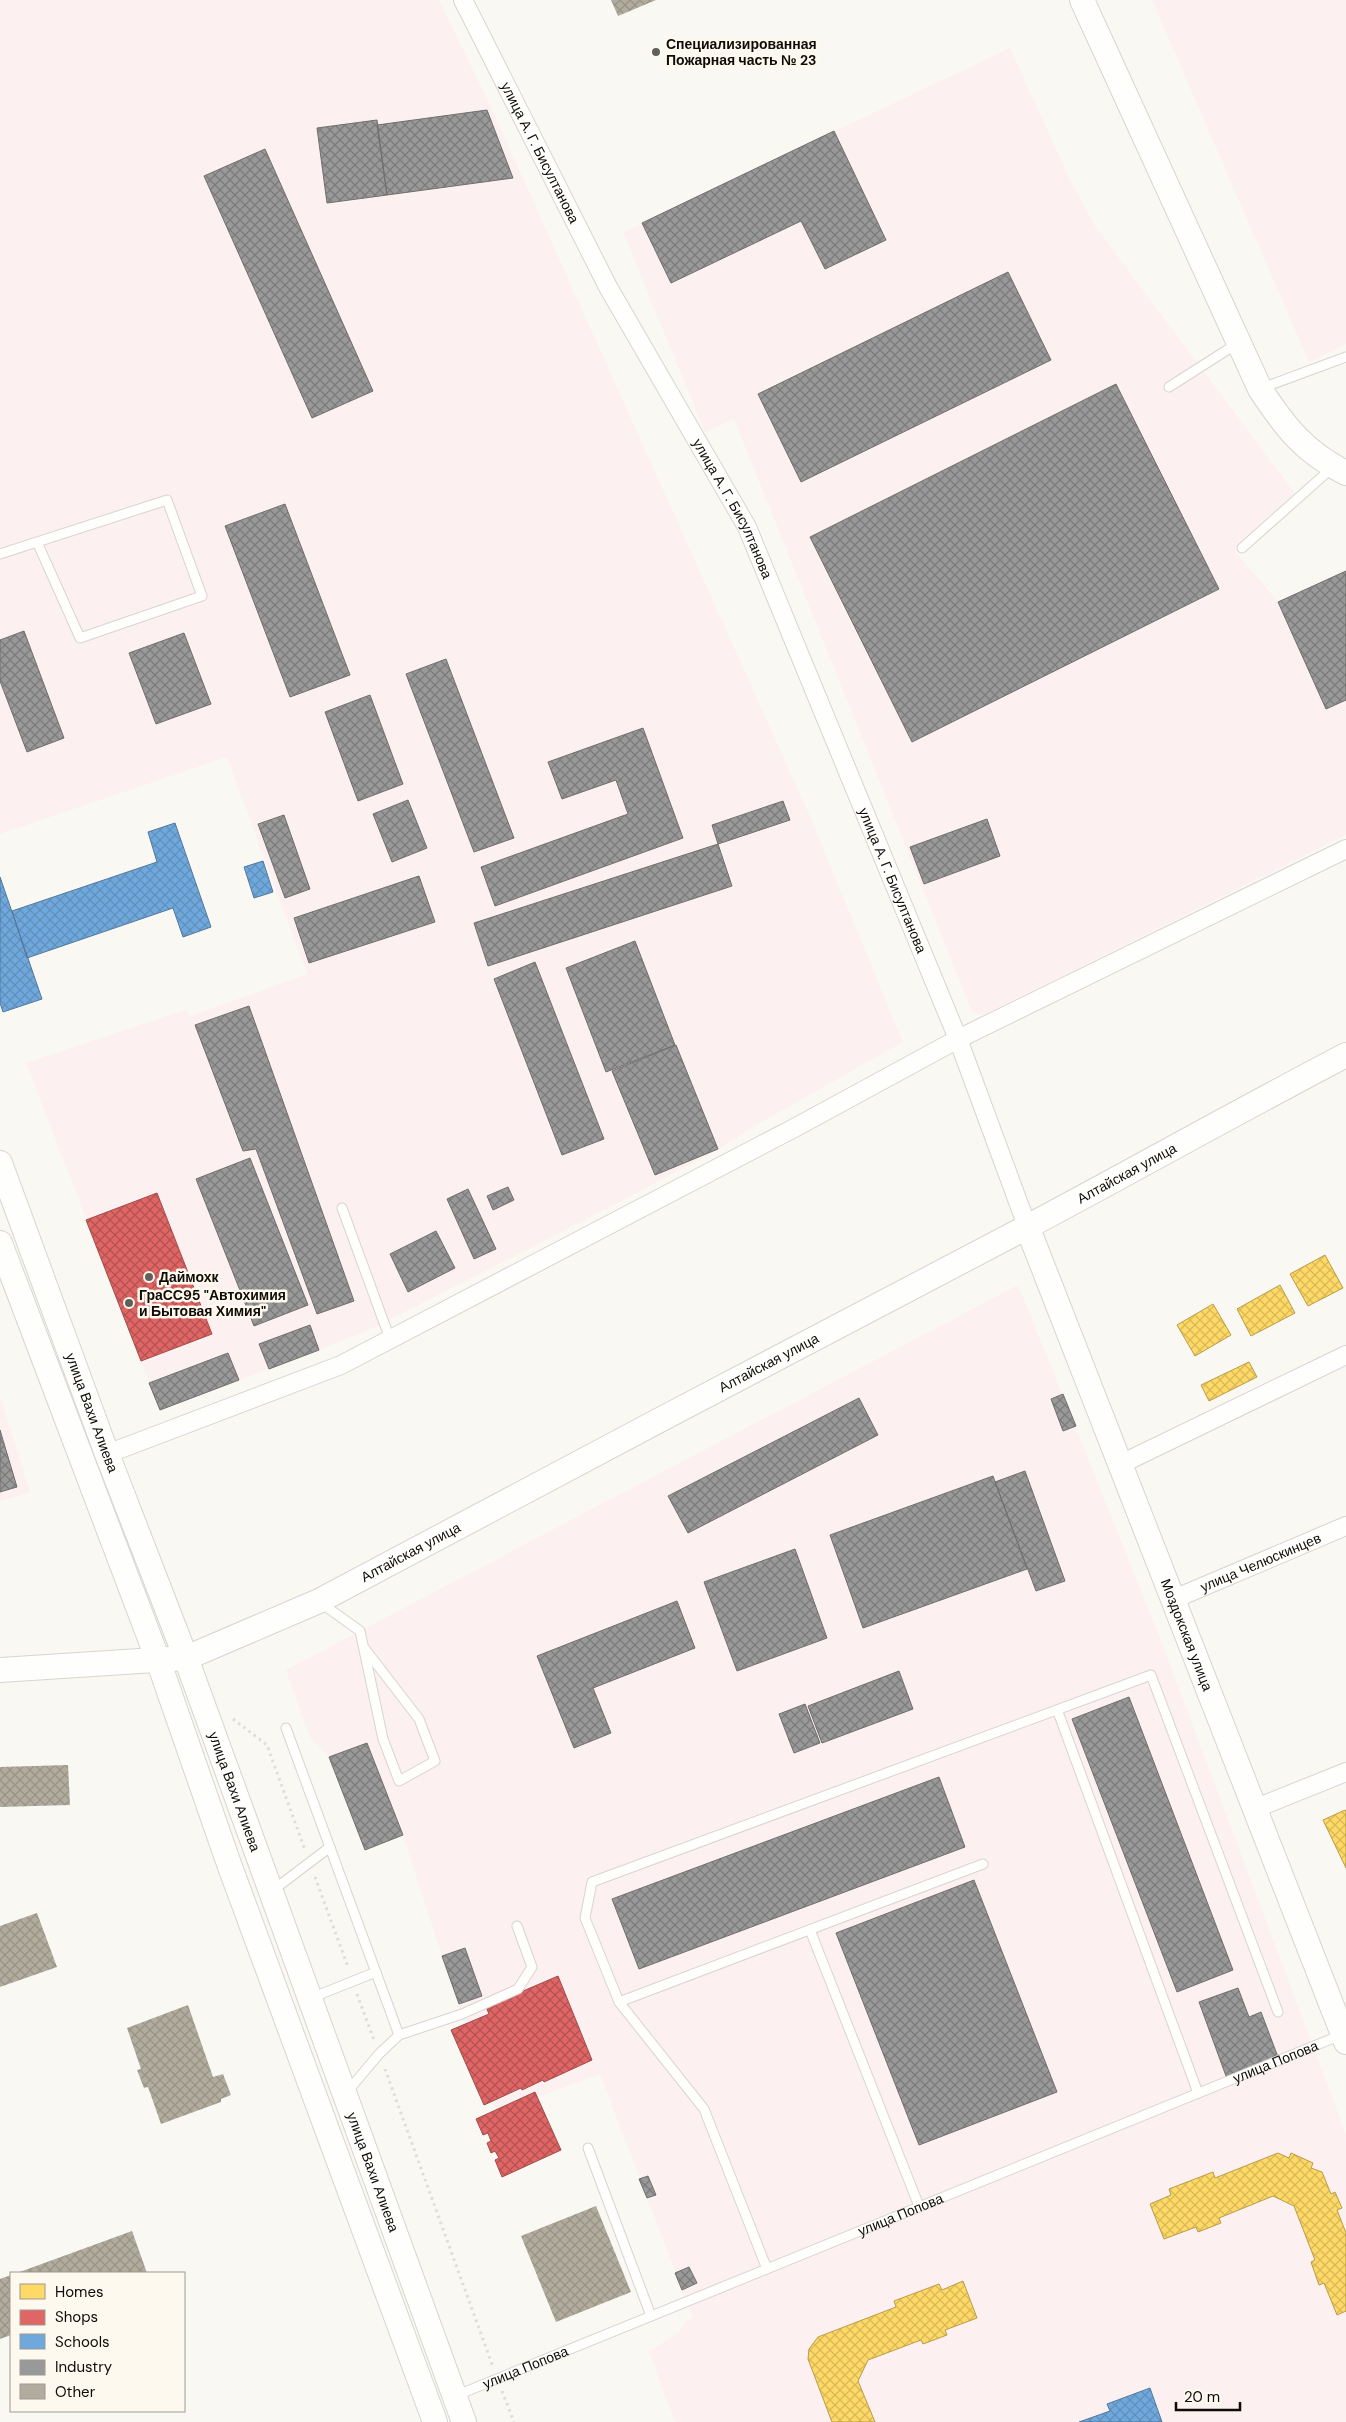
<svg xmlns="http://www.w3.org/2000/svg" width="1346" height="2422" viewBox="0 0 1346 2422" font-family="'DM Sans',sans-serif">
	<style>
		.industrial { fill: #fcf0f0 }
		.homes { fill: url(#homes-cross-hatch); stroke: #b79c4a }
		.shops { fill: url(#shops-cross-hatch); stroke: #a14b4a }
		.schools { fill: url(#schools-cross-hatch); stroke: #52799c }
		.industry { fill: url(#industry-cross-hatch); stroke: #706f6d }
		.building { fill: url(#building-cross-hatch) }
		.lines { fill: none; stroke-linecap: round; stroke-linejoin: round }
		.lane-casing { stroke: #d8d5d0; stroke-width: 11 }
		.street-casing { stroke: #d8d5d0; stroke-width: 20 }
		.secondary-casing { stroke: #d8d5d0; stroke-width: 26 }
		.path { stroke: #dddddb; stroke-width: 3; stroke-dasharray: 2.5 4; stroke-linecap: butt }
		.lane { stroke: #fefefd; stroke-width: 9 }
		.street { stroke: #fefefd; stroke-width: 18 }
		.secondary { stroke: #fefefd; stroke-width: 24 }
		.poi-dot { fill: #615f59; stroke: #fef9ef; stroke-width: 2 }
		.labels { text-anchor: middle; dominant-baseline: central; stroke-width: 5; stroke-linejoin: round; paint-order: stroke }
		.poi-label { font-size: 14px; font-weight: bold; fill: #0f0c07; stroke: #fef9ef; text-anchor: start }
		.street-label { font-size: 14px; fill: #0f0c07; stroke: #fef9ef }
	</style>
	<defs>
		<pattern id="homes-cross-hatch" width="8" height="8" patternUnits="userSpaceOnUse" patternTransform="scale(1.25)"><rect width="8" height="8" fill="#ffd966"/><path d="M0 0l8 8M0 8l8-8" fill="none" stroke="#d9b957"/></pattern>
		<pattern id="shops-cross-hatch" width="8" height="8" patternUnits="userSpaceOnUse" patternTransform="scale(1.25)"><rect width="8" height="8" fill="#e06666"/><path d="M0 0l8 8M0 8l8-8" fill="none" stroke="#b45252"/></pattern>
		<pattern id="schools-cross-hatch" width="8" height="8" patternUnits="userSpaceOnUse" patternTransform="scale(1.25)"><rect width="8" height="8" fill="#6fa8dc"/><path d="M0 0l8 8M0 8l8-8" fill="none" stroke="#5f8fbb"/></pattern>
		<pattern id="industry-cross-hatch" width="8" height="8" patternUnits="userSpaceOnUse" patternTransform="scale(1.25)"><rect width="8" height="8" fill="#999"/><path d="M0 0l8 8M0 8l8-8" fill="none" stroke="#7b7b7b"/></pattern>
		<pattern id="building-cross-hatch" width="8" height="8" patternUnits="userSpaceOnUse" patternTransform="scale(1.25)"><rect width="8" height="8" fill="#b2ac9e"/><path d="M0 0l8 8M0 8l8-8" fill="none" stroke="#989387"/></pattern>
	</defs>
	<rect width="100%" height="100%" fill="#faf8f2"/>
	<!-- industrial -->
	<path class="industrial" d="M0,0h439l51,105 319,709 94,228 -138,78 -47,29 -100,54 -253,129 -205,78 -134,-347 159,-53 6,6 116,-42 -80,-217 -227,77z
		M1152,0h194v344l-37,18z
		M1010,48l64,140 21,38 200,267 -61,57 44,52 68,-31v264l-363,180 -11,-3 -238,-593 -29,13 -82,-200z
		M1018,1285l144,358 184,491v288h-671l-26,-70 30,-20 7,-11 7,-3 -93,-244 -103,38 -49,-137 -45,-140 -38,15 -36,-93 -19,-20 -24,-67z
		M0,1396l30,96 -30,9z"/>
	<!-- homes -->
	<path class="homes" d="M1325,1255l18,33 -35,18 -18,-32z
		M1280,1285l15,28 -44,23 -14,-27z
		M1213,1304l18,31 -36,21 -18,-31z
		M1249,1362l8,15 -48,24 -8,-16z
		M1345,1810l1,2v56l-23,-48z
		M1278,2153l11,5 2,-5 22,10 -2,5 11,4 9,22 4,-2 7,16 -5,2 9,23v78l-9,4 -13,-32 -5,2 -8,-23 4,-2 -21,-54 -21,-10 -54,22 2,5 -23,9 -2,-5 -32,12 -14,-35 21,-9 -2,-6 44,-17 2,6z
		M963,2281l14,37 -32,12 2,5 -24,9 -2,-4 -53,20 -10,21 17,41h-43l-24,-63 1,-10 9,-12 78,-30 -2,-6 45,-17 3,6z"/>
	<!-- shops -->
	<path class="shops" d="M157,1193l55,141 -71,27 -55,-141z
		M558,1976l34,84 -48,22 -1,-2 -21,10 -1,-2 -37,17 -33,-75 38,-16 -3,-7z
		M535,2092l26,58 -59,27 -7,-17 4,-2 -4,-7 -4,2 -4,-10 4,-2 -3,-8 -5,2 -7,-16z"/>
	<!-- schools -->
	<path class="schools" d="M175,823l36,104 -28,10 -10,-29 -146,50 -15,-47 145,-49 -9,-30z
		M263,861l10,31 -19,6 -10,-31z
		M0,877l42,122 -39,13 -3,-9z
		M1150,2388l12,34h-83l31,-11 -3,-7z"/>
	<!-- industry -->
	<path class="industry" d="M487,110l26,68 -126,17 -10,-70z
		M377,120l10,75 -60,8 -10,-75z
		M834,131l52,109 -61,29 -24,-48 -130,62 -29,-60z
		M265,149l108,242 -61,27 -108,-242z
		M1008,272l43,88 -250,122 -43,-88z
		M1116,384l103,205 -307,153 -102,-205z
		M285,504l65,171 -60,22 -65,-171z
		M1346,571v129l-20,9 -48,-107z
		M24,631l40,107 -37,14 -27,-71v-41z
		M184,633l27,71 -55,20 -27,-71z
		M446,659l68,179 -40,14 -68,-178z
		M370,695l33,89 -45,17 -33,-89z
		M643,728l40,110 -188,68 -14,-39 147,-53 -12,-34 -54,19 -14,-37z
		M408,800l19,48 -35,14 -19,-48z
		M783,801l7,19 -72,24 -6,-19z
		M284,815l26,74 -25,9 -27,-74z
		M987,819l13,37 -76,28 -14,-37z
		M718,844l14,42 -244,80 -14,-43z
		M419,876l16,46 -126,41 -15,-45z
		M635,941l40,104 -69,27 -40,-104z
		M535,962l69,177 -42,16 -68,-176z
		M249,1006l105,295 -37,13 -61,-165 -13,2 -48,-126z
		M676,1045l42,104 -63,26 -43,-104z
		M250,1158l58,147 -54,21 -58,-147z
		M508,1187l6,13 -21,10 -6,-14z
		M468,1189l28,60 -22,10 -27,-60z
		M436,1231l19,37 -47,24 -18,-38z
		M310,1325l9,25 -50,19 -10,-25z
		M228,1353l11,27 -79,30 -11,-27z
		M1063,1394l13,32 -13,5 -12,-32z
		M859,1398l19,37 -190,98 -20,-37z
		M0,1430l17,57 -17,5z
		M1025,1471l40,110 -29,10 -41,-109z
		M993,1476l34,93 -164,59 -33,-93z
		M795,1549l32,89 -90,33 -33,-89z
		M677,1601l18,47 -102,40 18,45 -37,15 -37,-92z
		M899,1671l14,38 -91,34 -14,-37z
		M1129,1697l104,273 -56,22 -105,-273z
		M805,1704l15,39 -26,10 -15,-39z
		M367,1743l36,92 -38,15 -36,-93z
		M939,1777l26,70 -326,122 -27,-70z
		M974,1880l83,212 -138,53 -83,-212z
		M465,1948l17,48 -23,8 -17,-48z
		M1238,1988l11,29 12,-5 17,45 -52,19 -27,-74z
		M648,2176l8,19 -9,3 -8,-19z
		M689,2267l8,16 -15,7 -7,-17z"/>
	<!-- building -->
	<path class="building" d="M611,0h45l-38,16z
		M68,1765l2,40 -70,2v-40z
		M37,1913l20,54 -57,20v-61z
		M188,2005l25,72 10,-3 8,21 -10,4v3l-60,22 -13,-37 -4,1 -7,-18 4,-1 -14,-41z
		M596,2206l35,86 -75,30 -35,-86z
		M132,2231l15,42h-130z
		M11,2275v60l-11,4v-60z"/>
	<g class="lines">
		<!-- lane casing -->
		<g class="lane-casing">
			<g id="lane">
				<path d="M1169,387l69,-44"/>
				<path d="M1262,388l84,-31"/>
				<path d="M1242,548l91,-81"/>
				<path d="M0,554l167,-54 35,96 -122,42 -43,-96"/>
				<path d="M342,1208l48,131"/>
				<path d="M321,1603l39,28 23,108 16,42 36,-20 -16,-42 -54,-70"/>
				<path d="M1058,1712l140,381"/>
				<path d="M286,1728l113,307 -20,19 -32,38"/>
				<path d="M272,1891l58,-44"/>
				<path d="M810,1930l109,276"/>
				<path d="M311,1998l65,-26"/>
				<path d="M619,2002l364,-138"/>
				<path d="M399,2035l63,-21 56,-25 14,-22 -15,-41"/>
				<path d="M588,2148l63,168"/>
				<path d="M767,2269l-63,-160 -85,-107 -34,-84 7,-36 559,-207 127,337"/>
				<path id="s1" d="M455,2396l886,-361"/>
			</g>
		</g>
		<!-- street casing -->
		<g class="street-casing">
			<g id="street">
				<path id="s2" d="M463,0l145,287 139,240 211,512 69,187"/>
				<path d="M107,1454l234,-89 457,-239 160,-87 388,-190"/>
				<path d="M1121,1464l225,-109"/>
				<path id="s3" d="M1174,1599l172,-73"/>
				<path d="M1254,1809l92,-37"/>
			</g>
		</g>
		<!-- secondary casing -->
		<g class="secondary-casing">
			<g id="secondary">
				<path d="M1082,0l178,389c25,38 44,63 86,84"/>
				<path id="s4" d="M0,1163l107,291 79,204 278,764"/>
				<path id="s5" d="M1027,1226l319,816"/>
				<path d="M0,1243l158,417 71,204 206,558"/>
				<path id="s6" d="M0,1670l186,-12 133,-57c235,-126 472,-250 708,-374 107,-57 212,-116 319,-172"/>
			</g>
		</g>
		<!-- path -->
		<path class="path" d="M233,1719l34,26 38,105
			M315,1877l33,90
			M357,1994l17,46
			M385,2069l108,298
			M502,2391l12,31"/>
		<!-- lane -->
		<use href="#lane" class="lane"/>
		<!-- street -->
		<use href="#street" class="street"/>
		<!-- secondary -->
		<use href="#secondary" class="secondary"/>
	</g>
	<!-- markers -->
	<g class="poi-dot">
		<circle cx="656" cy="52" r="5"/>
		<circle cx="149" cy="1277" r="5"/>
		<circle cx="129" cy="1303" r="5"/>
	</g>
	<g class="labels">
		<!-- poi labels -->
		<g class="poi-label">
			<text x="666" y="44">Специализированная<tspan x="666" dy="16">Пожарная часть № 23</tspan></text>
			<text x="159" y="1277">Даймохк</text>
			<text x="139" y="1295">ГраСС95 "Автохимия<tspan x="139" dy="16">и Бытовая Химия"</tspan></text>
		</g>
		<!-- street labels -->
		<g class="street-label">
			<text stroke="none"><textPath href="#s2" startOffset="171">улица А. Г. Бисултанова</textPath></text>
			<text stroke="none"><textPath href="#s2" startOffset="576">улица А. Г. Бисултанова</textPath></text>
			<text stroke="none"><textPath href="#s2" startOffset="981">улица А. Г. Бисултанова</textPath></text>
			<text stroke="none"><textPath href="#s6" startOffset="1245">Алтайская улица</textPath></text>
			<text stroke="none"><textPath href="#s6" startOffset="840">Алтайская улица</textPath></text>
			<text stroke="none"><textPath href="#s4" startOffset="266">улица Вахи Алиева</textPath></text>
			<text stroke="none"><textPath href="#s6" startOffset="435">Алтайская улица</textPath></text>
			<text stroke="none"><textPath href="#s3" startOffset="94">улица Челюскинцев</textPath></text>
			<text stroke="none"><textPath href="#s5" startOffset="439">Моздокская улица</textPath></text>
			<text stroke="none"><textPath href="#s4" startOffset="671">улица Вахи Алиева</textPath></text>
			<text stroke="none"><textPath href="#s1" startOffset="886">улица Попова</textPath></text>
			<text stroke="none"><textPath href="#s4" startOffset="1076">улица Вахи Алиева</textPath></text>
			<text stroke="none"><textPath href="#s1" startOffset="481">улица Попова</textPath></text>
			<text stroke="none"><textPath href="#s1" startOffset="76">улица Попова</textPath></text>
		</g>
	</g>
	<!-- legend -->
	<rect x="10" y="2272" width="175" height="140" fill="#fef9ef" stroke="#9e9a92"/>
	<rect x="20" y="2284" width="25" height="15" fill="#ffd966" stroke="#9e9a92"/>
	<text x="55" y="2297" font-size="15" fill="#0f0c07">Homes</text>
	<rect x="20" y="2310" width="25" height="15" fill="#e06666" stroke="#9e9a92"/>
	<text x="55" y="2322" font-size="15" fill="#0f0c07">Shops</text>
	<rect x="20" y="2334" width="25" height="15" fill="#6fa8dc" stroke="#9e9a92"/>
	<text x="55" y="2347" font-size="15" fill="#0f0c07">Schools</text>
	<rect x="20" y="2360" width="25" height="15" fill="#999999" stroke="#9e9a92"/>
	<text x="55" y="2372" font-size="15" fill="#0f0c07">Industry</text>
	<rect x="20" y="2384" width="25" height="15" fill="#b2ac9e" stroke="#9e9a92"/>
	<text x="55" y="2397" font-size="15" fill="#0f0c07">Other</text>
	<!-- scale -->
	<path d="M1176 2402v8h64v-8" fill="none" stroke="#0f0c07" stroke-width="2.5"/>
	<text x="1184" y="2402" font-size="15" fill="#0f0c07" stroke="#fef9ef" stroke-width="4" paint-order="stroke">20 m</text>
</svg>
